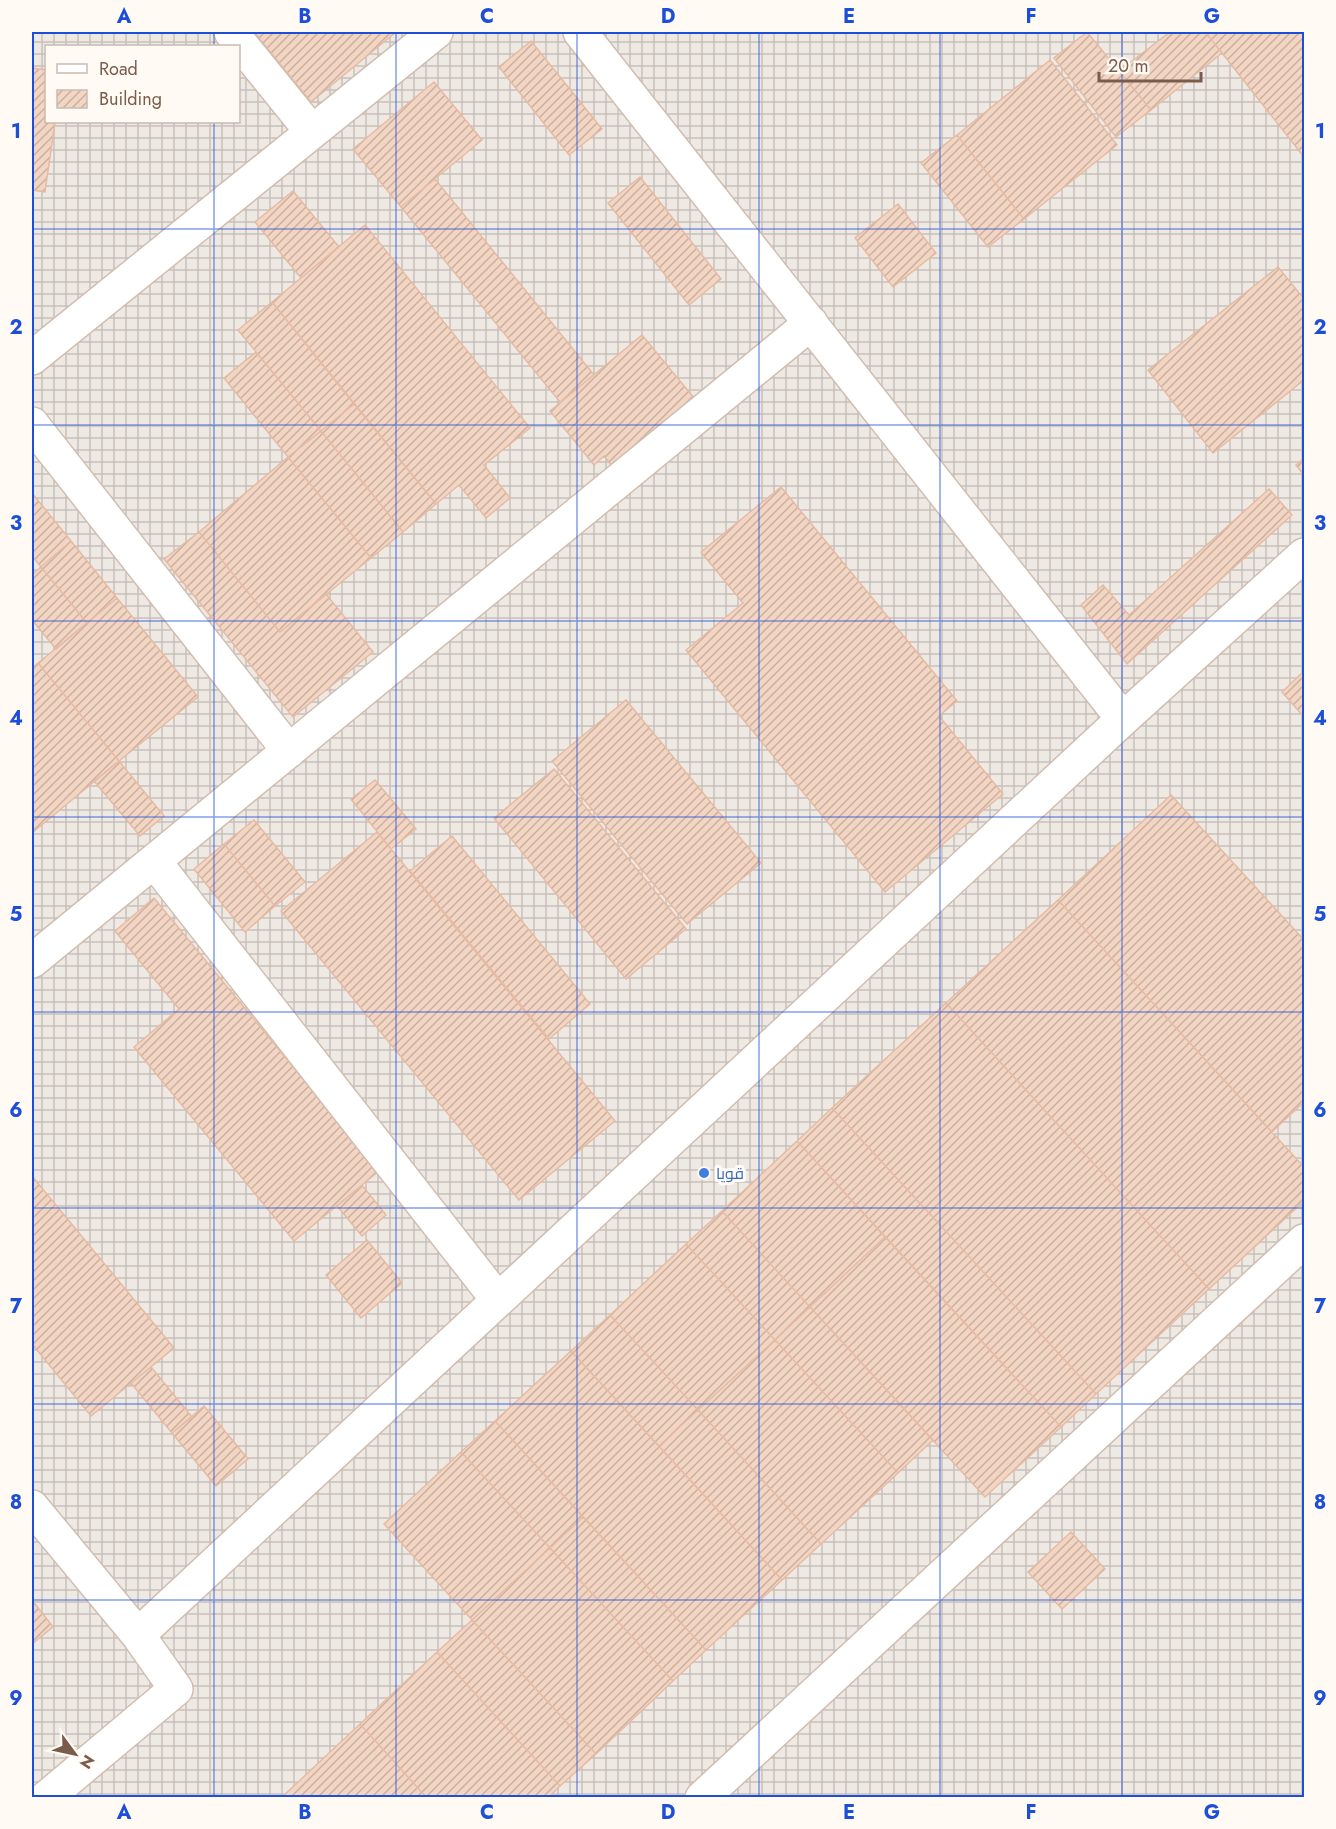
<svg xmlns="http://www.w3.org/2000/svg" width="1336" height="1829" viewBox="0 0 1336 1829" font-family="Jost,Cairo,sans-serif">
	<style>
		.industrial { fill: url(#industrial-grid); fill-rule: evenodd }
		.building { fill: url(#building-hatch); stroke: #e6bba3; stroke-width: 1.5 }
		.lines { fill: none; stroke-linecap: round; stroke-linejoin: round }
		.minor-casing { stroke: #d1beb0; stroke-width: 36 }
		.minor { stroke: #fff; stroke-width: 33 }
		.grid { fill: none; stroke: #1d4ed8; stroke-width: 1.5; stroke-opacity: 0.55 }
		.shop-dot { fill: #3f7fe0; stroke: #fffaf3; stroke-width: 2 }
		.labels { text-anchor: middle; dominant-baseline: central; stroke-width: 6; stroke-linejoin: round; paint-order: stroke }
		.shop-label { font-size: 16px; fill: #366cbe; stroke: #fffaf3; text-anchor: start }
		.neatline { fill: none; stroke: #1d4ed8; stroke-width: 2 }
		.grid-label { font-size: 20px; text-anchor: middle; font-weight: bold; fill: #1d4ed8 }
	</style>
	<defs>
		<pattern id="industrial-grid" width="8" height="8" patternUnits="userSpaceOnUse" patternTransform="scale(1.5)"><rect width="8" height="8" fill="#efe9e4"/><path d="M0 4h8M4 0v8" fill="none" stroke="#c7c0bb"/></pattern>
		<pattern id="building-hatch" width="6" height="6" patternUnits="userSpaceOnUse" patternTransform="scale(1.5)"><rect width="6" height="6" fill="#f3d5c3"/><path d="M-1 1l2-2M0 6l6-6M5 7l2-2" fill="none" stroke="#cab0a1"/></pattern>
	</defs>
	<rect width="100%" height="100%" fill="#fdf6ec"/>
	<!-- industrial -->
	<path class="industrial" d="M32,32h1272v1765h-1272zM46,46h192v76h-192z"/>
	<!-- building -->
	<path class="building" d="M254,32h142l-85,70z
		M1087,32l64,78 -35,27 -62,-79z
		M1170,32h35l17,21 -71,57 -32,-39z
		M1205,32h99v125l-82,-104z
		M531,41l71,88 -33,26 -70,-88z
		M1050,60l67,85 -93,74 -67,-84z
		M32,68l14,2v52h9l-10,70 -13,-2z
		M434,82l48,58 -81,67 -48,-58z
		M957,135l67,84 -36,28 -67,-84z
		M640,177l81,102 -32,26 -81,-102z
		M435,179l159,196 -34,27 -159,-195z
		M293,191l46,56 -38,31 -46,-56z
		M898,204l38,49 -43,34 -38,-49z
		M365,225l165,203 -46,37 26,33 -24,20 -27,-33 -23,19 -164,-202z
		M1278,267l26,32v81l-91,73 -65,-83z
		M272,302l82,102 -33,27 -83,-101z
		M642,335l52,63 -82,68 -8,-10 -10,9 -44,-54z
		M256,352l65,79 -33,26 -64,-79z
		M354,404l82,100 -33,28 -82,-101z
		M321,431l82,101 -32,26 -83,-101z
		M288,457l83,101 -91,74 -81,-100z
		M1304,458v17l-8,-10z
		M781,487l176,214 -18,15 64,78 -118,98 -199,-242 57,-47 -42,-51z
		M1269,489l23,26 -165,149 -46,-59 22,-20 26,30z
		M32,493l39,48 -30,26 -9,-11z
		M199,532l81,100 46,-38 47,58 -80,65 -129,-158z
		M71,541l46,57 -30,25 -46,-56z
		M41,567l46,56 -31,26 -24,-29v-46z
		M117,598l81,99 -79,64 -81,-98z
		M38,663l81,98 -87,72v-165z
		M1304,671v46l-22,-25z
		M626,700l135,163 -74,61 -135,-163z
		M119,761l45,55 -24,20 -46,-55z
		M554,769l132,160 -60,50 -132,-161z
		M375,780l41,49 -25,20 -40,-50z
		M1171,795l133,145v162l-32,30 -214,-232z
		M254,820l51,62 -30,24 -51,-62z
		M377,832l238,289 -96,79 -238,-289z
		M452,836l138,168 -41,35 -139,-168z
		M224,844l51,62 -30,26 -51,-63z
		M154,898l225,273 -85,70 -160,-194 45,-38 -64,-78z
		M1058,900l246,267v34l-95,88 -263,-286z
		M946,1003l263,286 -113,105 -264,-286z
		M832,1108l264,286 -35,33 -264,-286z
		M797,1141l88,96 -75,70 -88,-96z
		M32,1176l142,172 -83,68 -59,-72z
		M362,1185l24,30 -24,21 -25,-30z
		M722,1211l88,96 -35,33 -89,-96z
		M885,1237l176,190 -76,70 -175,-190z
		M367,1240l35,43 -41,35 -35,-43z
		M686,1244l89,96 -77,70 -88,-95z
		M810,1307l123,133 -35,33 -123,-133z
		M610,1315l88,95 -39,36 -88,-95z
		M775,1340l123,133 -77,71 -123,-134z
		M571,1351l211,229 -76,70 -211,-229z
		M151,1367l41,50 -20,16 -41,-50z
		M204,1406l44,53 -32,27 -44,-53z
		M698,1410l123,134 -39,36 -123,-134z
		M495,1421l88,96 -33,31 -89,-96z
		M461,1452l89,96 -78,72 -88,-96z
		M583,1517l123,133 -33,31 -123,-133z
		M1071,1532l34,37 -43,40 -34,-37z
		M550,1548l123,133 -77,73 -124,-134z
		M32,1600l21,27 -21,17z
		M472,1620l124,134 -36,32 -123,-134z
		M437,1652l123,134 -12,12h-121l-67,-74z
		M360,1724l67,74h-146z"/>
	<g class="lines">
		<!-- minor casing -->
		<g class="minor-casing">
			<path id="minor" d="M231,32l81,100
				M580,32l543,687
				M32,358l404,-326
				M32,424l257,327
				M154,861l344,439
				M32,961l779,-638
				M32,1507l106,128
				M46,1798l130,-109 -38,-54 985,-916 181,-164
				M702,1798l602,-557"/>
		</g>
		<!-- minor -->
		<use href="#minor" class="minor"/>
	</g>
	<!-- grid -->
	<path class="grid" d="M214,32v14M396,32v1766M577,32v1766M759,32v1766M940,32v1766M1122,32v1766M214,122v1676M32,229h1272M32,425h1272M32,621h1272M32,817h1272M32,1012h1272M32,1208h1272M32,1404h1272M32,1600h1272"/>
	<!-- markers -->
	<circle class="shop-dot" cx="704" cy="1173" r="6"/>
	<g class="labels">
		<!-- shop labels -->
		<g class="shop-label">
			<text x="716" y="1173">قويا</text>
		</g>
	</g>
	<!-- border -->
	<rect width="1336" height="1829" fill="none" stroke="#fffaf3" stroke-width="66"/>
	<!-- legend -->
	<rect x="45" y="45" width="195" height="78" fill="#fffaf3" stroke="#cabbb1" stroke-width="1.5"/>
	<rect x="57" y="64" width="30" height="9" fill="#ffffff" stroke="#cabbb1" stroke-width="1.5"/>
	<text x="99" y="75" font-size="18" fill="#7a5c4d">Road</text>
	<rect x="57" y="90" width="30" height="18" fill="url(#building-hatch)" stroke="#cabbb1" stroke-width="1.5"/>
	<text x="99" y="105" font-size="18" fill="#7a5c4d">Building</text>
	<!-- north arrow -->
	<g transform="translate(75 1754) rotate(123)" stroke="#fffaf3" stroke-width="4.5" paint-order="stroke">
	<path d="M0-4.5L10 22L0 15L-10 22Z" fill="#7a5c4d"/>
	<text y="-9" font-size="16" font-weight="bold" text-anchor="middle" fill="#7a5c4d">N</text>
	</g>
	<!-- scale -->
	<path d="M1099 72v9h102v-9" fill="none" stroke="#7a5c4d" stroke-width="3"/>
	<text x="1108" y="72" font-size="18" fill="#7a5c4d" stroke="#fffaf3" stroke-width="4.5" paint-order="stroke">20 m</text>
	<rect x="33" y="33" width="1270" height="1763" class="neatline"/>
	<g class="grid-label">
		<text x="124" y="23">A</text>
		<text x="305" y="23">B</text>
		<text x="487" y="23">C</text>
		<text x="668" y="23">D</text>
		<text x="849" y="23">E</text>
		<text x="1031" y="23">F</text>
		<text x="1212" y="23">G</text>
		<text x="16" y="138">1</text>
		<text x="1320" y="138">1</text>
		<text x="16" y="334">2</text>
		<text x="1320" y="334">2</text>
		<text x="16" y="530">3</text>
		<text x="1320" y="530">3</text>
		<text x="16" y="725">4</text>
		<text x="1320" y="725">4</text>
		<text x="16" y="921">5</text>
		<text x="1320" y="921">5</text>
		<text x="16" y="1117">6</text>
		<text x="1320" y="1117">6</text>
		<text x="16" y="1313">7</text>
		<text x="1320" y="1313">7</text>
		<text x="16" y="1509">8</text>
		<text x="1320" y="1509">8</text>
		<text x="16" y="1705">9</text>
		<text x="1320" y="1705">9</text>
		<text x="124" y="1819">A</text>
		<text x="305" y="1819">B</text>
		<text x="487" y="1819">C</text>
		<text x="668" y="1819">D</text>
		<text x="849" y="1819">E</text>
		<text x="1031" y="1819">F</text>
		<text x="1212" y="1819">G</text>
	</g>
</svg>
